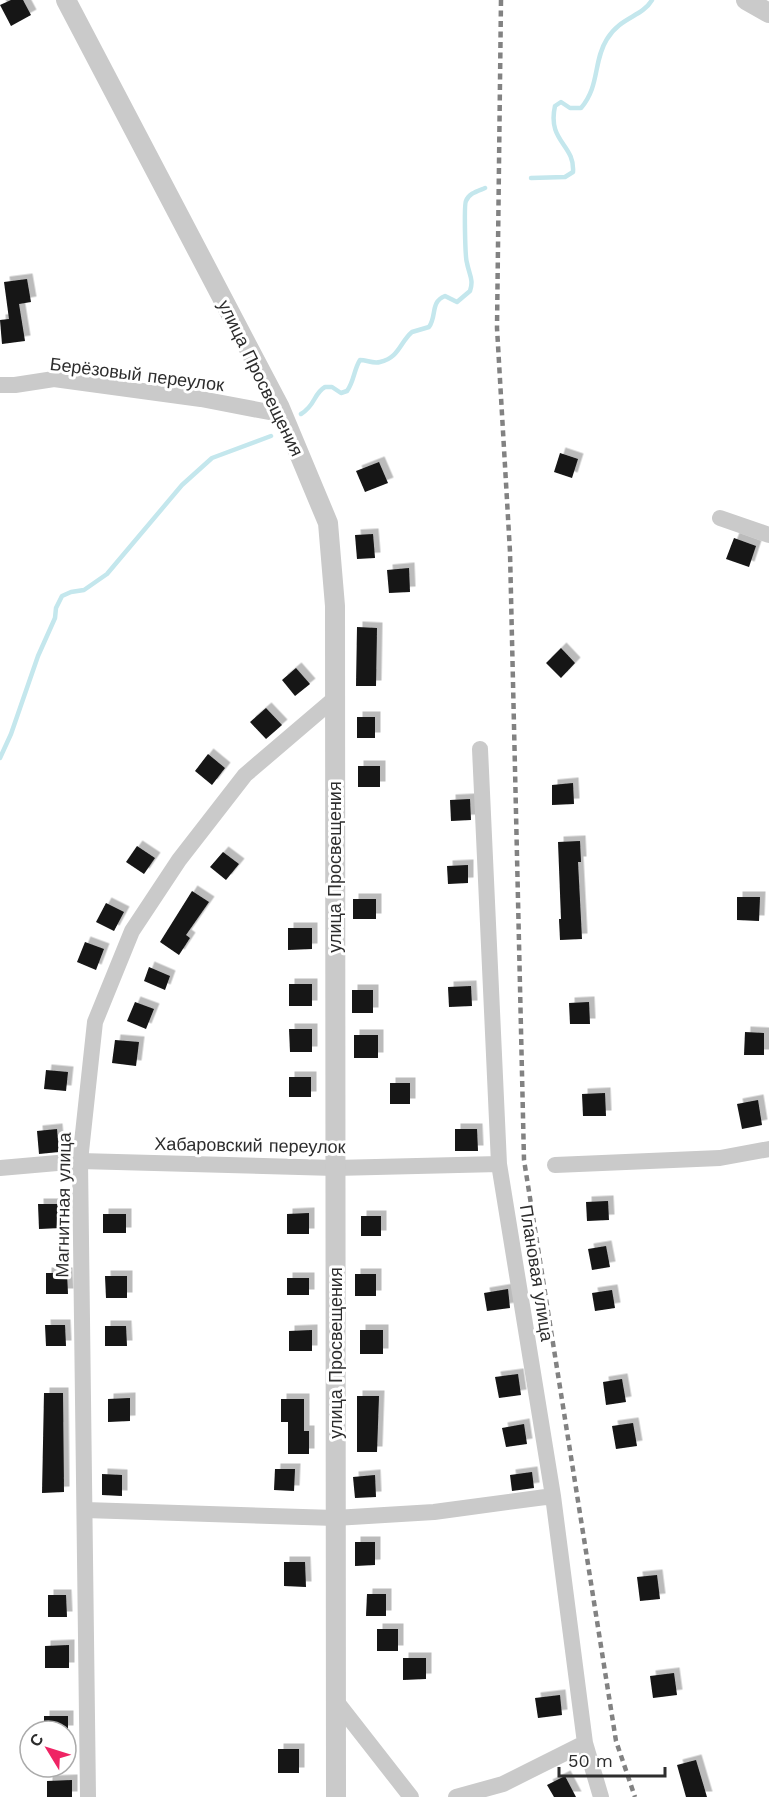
<svg xmlns="http://www.w3.org/2000/svg" width="769" height="1797" viewBox="0 0 769 1797" font-family="'Work Sans',sans-serif">
	<style>
		.lines { fill: none; stroke-linecap: round; stroke-linejoin: round }
		.stream { stroke: #c4e7ed; stroke-width: 4.5 }
		.building { fill: #141414; filter: url(#shadow) }
		.minor { stroke: #cacaca; stroke-width: 16 }
		.tertiary { stroke: #cacaca; stroke-width: 20 }
		.rail { stroke: #828282; stroke-width: 4.5; stroke-dasharray: 6 4.5; stroke-linecap: butt }
		.labels { text-anchor: middle; dominant-baseline: central; stroke-width: 6; stroke-linejoin: round; paint-order: stroke }
		.street-label { font-size: 18px; fill: #2d2d2d; stroke: #fff }
	</style>
	<defs>
		<filter id="shadow"><feDropShadow dx="5.5" dy="-5.5" stdDeviation="0" flood-color="#0004"/></filter>
	</defs>
	<rect width="100%" height="100%" fill="#fff"/>
	<g class="lines">
		<!-- stream -->
		<path class="stream" d="M531,178l34,-1 8,-5c2,-28 -26,-30 -18,-66l6,-4 9,6h11c19,-22 12,-47 26,-69 13,-22 35,-22 45,-39
			M301,414c15,-9 12,-20 24,-27h7l9,6 6,-2c7,-9 7,-22 13,-31 7,0 13,4 20,2 19,-4 20,-20 32,-30l17,-5c8,-11 1,-25 16,-31l12,6 13,-11c4,-11 -1,-17 -3,-28 -2,-5 -3,-59 -1,-62 3,-8 12,-10 19,-13
			M0,758l11,-24 27,-78 17,-38 1,-10 6,-12 9,-4 13,-2 23,-16 75,-89 30,-27 59,-22"/>
	</g>
	<!-- building -->
	<path class="building" d="M11,0h12l8,15 -20,11 -11,-21z
		M27,279l4,23 -12,2 6,37 -23,3 -2,-24 9,-1 -5,-37z
		M560,453l18,6 -6,19 -18,-6z
		M379,462l9,21 -23,9 -9,-21z
		M373,534l2,24 -18,1 -2,-24z
		M734,538l22,8 -7,21 -23,-8z
		M409,568l1,24 -21,1 -2,-23z
		M357,627l20,1 -1,58h-20z
		M561,648l14,15 -14,15 -15,-15z
		M296,668l14,16 -15,12 -13,-16z
		M266,708l16,17 -16,14 -16,-17z
		M357,717h18v21h-18z
		M208,754l17,14 -13,17 -17,-14z
		M358,766h22v21h-22z
		M573,783l1,21 -22,1v-20z
		M470,799l1,21 -20,1 -1,-21z
		M580,841l1,21h-3l4,77 -22,1 -1,-21h2l-3,-77z
		M137,846l18,12 -11,16 -18,-12z
		M223,852l16,12 -13,16 -16,-13z
		M468,865v18l-20,1 -1,-18z
		M192,891l17,11 -23,33 4,3 -11,17 -19,-13z
		M737,897h23l-1,24 -22,-1z
		M353,899h23v20h-23z
		M106,903l18,9 -10,19 -18,-9z
		M288,928h24v21l-24,1z
		M85,942l19,7 -8,21 -19,-8z
		M149,967l21,9 -5,14 -21,-9z
		M289,984h23v22h-23z
		M471,986l1,20 -23,1 -1,-20z
		M352,990h21v23h-21z
		M135,1002l19,7 -8,20 -19,-8z
		M589,1002l1,22h-20l-1,-21z
		M289,1029h23v23h-22z
		M745,1032l19,1v22h-20z
		M354,1035h24v23h-24z
		M115,1040l24,2 -3,24 -24,-3z
		M46,1070l22,2 -2,19 -22,-2z
		M289,1077h22v20h-22z
		M390,1083h20v21h-20z
		M605,1093l1,23h-23l-1,-22z
		M758,1100l4,25 -20,4 -5,-25z
		M57,1129l2,23 -20,2 -2,-23z
		M455,1129h22l1,22h-23z
		M608,1201l1,19 -22,1 -1,-19z
		M38,1204h23v24l-22,1z
		M309,1213v21h-22v-20z
		M103,1214h23v19h-23z
		M361,1216h20v20h-20z
		M606,1246l4,21 -18,3 -4,-21z
		M46,1273h21l1,21h-22z
		M355,1274h21v22h-21z
		M105,1276h22v22h-21z
		M287,1278h22v17h-22z
		M508,1289l2,19 -23,3 -3,-18z
		M612,1290l3,18 -20,3 -3,-18z
		M45,1325h20l1,21h-20z
		M105,1326h21l1,20h-22z
		M312,1330v21h-23v-20z
		M360,1330h23v24h-23z
		M518,1374l3,21 -22,3 -4,-21z
		M622,1379l4,23 -20,3 -3,-23z
		M44,1393h19l1,99 -22,1z
		M357,1396h22l-2,56h-20z
		M130,1398v23l-22,1v-23z
		M281,1399h23v32h5v23h-21v-32h-7z
		M633,1423l4,23 -21,3 -4,-23z
		M524,1424l3,20 -21,3 -4,-19z
		M275,1469h20l-1,22 -20,-1z
		M532,1472l2,16 -22,3 -2,-16z
		M102,1474l20,1v21l-20,-1z
		M375,1475l1,22 -21,1 -2,-21z
		M355,1542h20v23l-20,1z
		M284,1562h21l1,25 -22,-1z
		M657,1575l3,24 -20,2 -3,-24z
		M367,1594h19v22h-20z
		M48,1595h18l1,22h-19z
		M377,1629h21v22h-21z
		M69,1645v23h-24v-22z
		M403,1658h23v21l-23,1z
		M674,1673l3,22 -24,3 -3,-22z
		M560,1695l2,20 -24,3 -3,-20z
		M44,1716h24v15h-24z
		M278,1749h21v24h-21z
		M696,1760l11,37h-21l-9,-32z
		M565,1776l11,21h-22l-7,-12z
		M72,1780v17h-25v-16z"/>
	<g class="lines">
		<!-- minor -->
		<path class="minor" d="M0,385h15l39,-6 147,20 68,13
			M720,518l49,17
			M480,749l19,415 54,332 32,247 16,54
			M555,1165l165,-7 49,-9
			M0,1168l80,-7 255,7 164,-4
			M85,1510l250,8 99,-6 119,-16
			M336,1701l75,96
			M88,1797l-8,-636 15,-139 37,-91 47,-71 66,-85 89,-76
			M456,1797l47,-13 82,-41"/>
		<!-- tertiary -->
		<path class="tertiary" d="M66,0l214,408 48,115 7,83 1,1191
			M746,0l23,13"/>
		<!-- rail -->
		<path class="rail" d="M501,0l-4,328 13,224 14,608 92,581 19,56"/>
	</g>
	<g class="labels">
		<!-- street labels -->
		<g class="street-label">
			<text transform="translate(137 374) rotate(7)">Берёзовый переулок</text>
			<text transform="translate(261 378) rotate(64)">улица Просвещения</text>
			<text transform="translate(334 867) rotate(-90)">улица Просвещения</text>
			<text transform="translate(250 1145) rotate(1)">Хабаровский переулок</text>
			<text transform="translate(63 1205) rotate(-89)">Магнитная улица</text>
			<text transform="translate(537 1273) rotate(81)">Плановая улица</text>
			<text transform="translate(335 1353) rotate(-90)">улица Просвещения</text>
		</g>
	</g>
	<!-- north arrow -->
	<g transform="translate(48 1749) rotate(308)"><circle r="28" fill="#ffffff" stroke="#ababab" stroke-width="1.5"/>
	<path d="M0-4.5L10 22L0 15L-10 22Z" fill="#ef2464"/>
	<text y="-9" font-size="16" font-weight="bold" text-anchor="middle" fill="#2d2d2d">С</text>
	</g>
	<!-- scale -->
	<path d="M559 1767v9h106v-9" fill="none" stroke="#2d2d2d" stroke-width="3"/>
	<text x="568" y="1767" font-size="18" fill="#2d2d2d" stroke="#ffffff" stroke-width="4.5" paint-order="stroke">50 m</text>
</svg>
